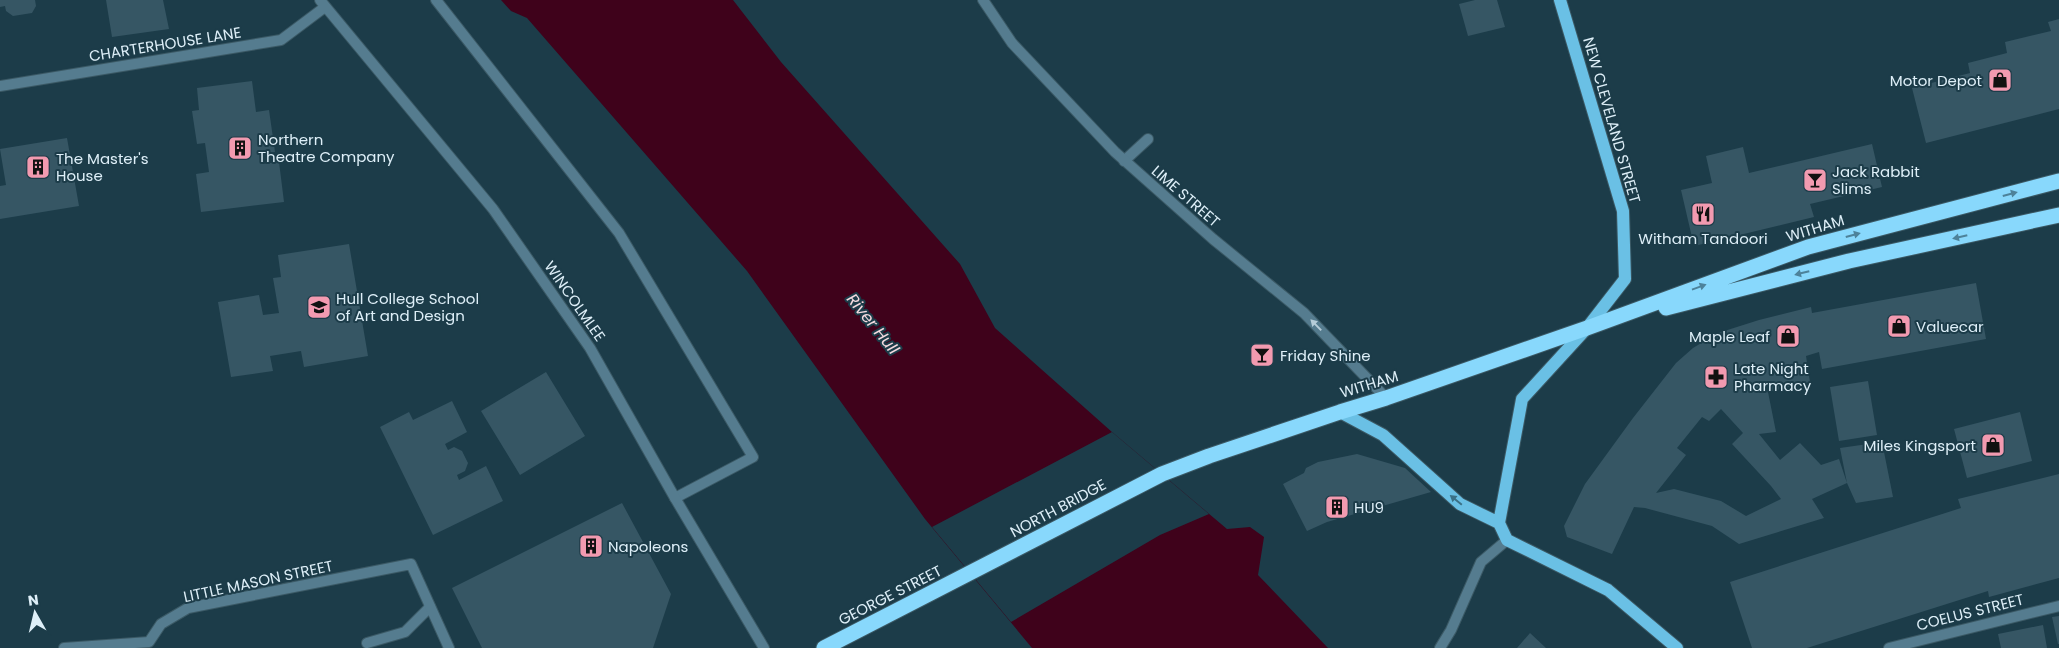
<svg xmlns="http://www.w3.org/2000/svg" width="2059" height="648" viewBox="0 0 2059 648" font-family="Poppins,sans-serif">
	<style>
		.water { fill: #3f021b }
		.pier { fill: #1c3c49 }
		.building { fill: #365664; fill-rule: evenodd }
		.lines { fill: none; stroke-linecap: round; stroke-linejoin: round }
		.lane-casing { stroke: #3b5965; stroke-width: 12 }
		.street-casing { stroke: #3b5965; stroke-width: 12 }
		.primary-casing { stroke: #3b5965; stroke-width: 14 }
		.highway-casing { stroke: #3b5965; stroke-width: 17 }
		.lane { stroke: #557c8f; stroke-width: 10 }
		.street { stroke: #557c8f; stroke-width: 10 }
		.primary { stroke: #6ac0e5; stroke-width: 12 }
		.highway { stroke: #88d8fc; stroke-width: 15 }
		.oneway { fill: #4d829a }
		.oneway2 { fill: #b5ccd8 }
		.oneway3 { fill: #3b7187 }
		.labels { text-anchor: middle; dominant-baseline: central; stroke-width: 4; stroke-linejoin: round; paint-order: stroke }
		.street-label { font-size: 15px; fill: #deeff8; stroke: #1c3c49 }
		.poi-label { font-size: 15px; fill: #deeff8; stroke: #1c3c49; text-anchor: start }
		.water-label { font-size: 16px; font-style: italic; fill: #f5dbe0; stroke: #1c3c49 }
	</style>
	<rect width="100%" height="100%" fill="#1c3c49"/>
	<!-- water -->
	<path class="water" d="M501,0h232l48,62 179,202 35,64 117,104 115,97 23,-2 14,10 -6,38 70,73h-296l-107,-129 -178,-248 -220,-253 -16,-7z"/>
	<!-- pier -->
	<path class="pier" d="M1112,432l97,82 -49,21 -149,87 -79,-95z"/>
	<!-- building -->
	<path class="building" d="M0,0h35l1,6 -4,7 -19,3 -7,-5 -1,-5 -5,1z
		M106,0h57l6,29 -57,8z
		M1475,0h22l8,27 -37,9 -9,-32z
		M2059,19v90l-133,34 -14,-55 58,-15 -2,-10 39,-10 -2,-11 46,-11 -3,-9z
		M252,81l4,31 13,-2 6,42 -13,2v10l17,-2 5,40 -83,10 -5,-38 13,-2 -4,-29 -8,1 -5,-33 7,-1 -2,-22z
		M67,138l12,68 -79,13v-33l6,-1 -6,-36z
		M1872,144l10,43 -72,17 4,13 -120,29 -13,-56 31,-7 -6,-27 37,-9 6,26z
		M349,244l19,112 -64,11 -3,-16 -31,5 3,15 -42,6 -13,-75 41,-7 4,20 16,-2 -6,-35 8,-1 -3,-22z
		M1976,283l10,56 -164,30 -3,-17 -13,4 4,26 -42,10 8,40 -17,2 21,26 20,-17 21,22 18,-6 8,24 -35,16 12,19 -85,26 -27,-18 -67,-18 -11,-1 -22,47 -45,-17 -3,-11 21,-42 48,-66 43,-55 17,-15 25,-15 41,-13 52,-13 1,6zM1721,409l22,24 -11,11 39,42 10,13 -35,17 -25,-15 -47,-12 -18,4 30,-38 -9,-7 25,-31 7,4z
		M546,372l39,64 -65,39 -39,-64z
		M1868,381l9,54 -38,6 -9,-54z
		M452,401l15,31 -22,12 3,6 6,-3 8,4 6,12 -3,8 -8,4 2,5 27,-14 17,35 -70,34 -53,-108 29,-15 4,8z
		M2020,412l12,49 -65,17 -13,-49z
		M1882,442l11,55 -37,6 -9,-20 -7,-35z
		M1357,454l48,14 26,24 -104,30 -20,9 -24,-47 21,-11 2,-5 12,-6z
		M2059,474v104l-70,19 -1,-6 -181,57h-55l-22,-66 231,-74 -3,-9z
		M622,503l49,91 -18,54h-171l-30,-60z
		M2059,616v28h-1l-6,-27z
		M2043,625l4,23h-46l-3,-14z
		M1530,633l16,15h-29z"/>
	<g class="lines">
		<!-- lane casing -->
		<g class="lane-casing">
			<path id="lane" d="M436,0l183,233 134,224 -78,41
				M1124,161l24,-22
				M367,643l38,-11 25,-25"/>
		</g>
		<!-- street casing -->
		<g class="street-casing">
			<path id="street" d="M320,0l173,209 97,139 85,150 89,150
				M983,0l29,43 103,109 98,87 91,74 82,85
				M0,86l281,-46 44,-33
				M64,648l85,-6 12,-18 27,-16 223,-44 38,84
				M1440,648l11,-18 30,-68 26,-22
				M1889,648l170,-42"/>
		</g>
		<!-- primary casing -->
		<g class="primary-casing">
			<path id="primary" d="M1560,0l63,211 2,68 -38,49 -65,71 -23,124 8,17 101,50 69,58
				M1340,412l43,23 77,69 39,19"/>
		</g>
		<!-- highway casing -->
		<g class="highway-casing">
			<path id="highway" d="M1666,308l183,-47 210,-46
				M824,648l338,-174 47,-18 131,-44 46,-14 201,-70 221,-81 251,-66"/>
		</g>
		<!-- lane -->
		<use href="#lane" class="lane"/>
		<!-- street -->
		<use href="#street" class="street"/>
		<!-- primary -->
		<use href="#primary" class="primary"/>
		<!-- highway -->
		<use href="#highway" class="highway"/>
	</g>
	<!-- one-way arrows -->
	<defs><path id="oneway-solid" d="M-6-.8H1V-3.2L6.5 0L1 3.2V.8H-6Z" transform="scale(1.25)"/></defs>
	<g class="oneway">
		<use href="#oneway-solid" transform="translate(2010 194) rotate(-15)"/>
		<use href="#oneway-solid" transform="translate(1853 235) rotate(-15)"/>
		<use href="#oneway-solid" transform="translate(1960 237) rotate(167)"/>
		<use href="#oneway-solid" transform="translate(1802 273) rotate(166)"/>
		<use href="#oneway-solid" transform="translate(1699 287) rotate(-20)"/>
	</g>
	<use class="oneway2" href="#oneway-solid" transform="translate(1316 325) rotate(-134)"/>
	<use class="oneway3" href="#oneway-solid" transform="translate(1456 500) rotate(-141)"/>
	<!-- icons -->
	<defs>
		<g id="shop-square" transform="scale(1.25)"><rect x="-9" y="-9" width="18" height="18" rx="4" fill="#f29ab0" stroke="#1c3c49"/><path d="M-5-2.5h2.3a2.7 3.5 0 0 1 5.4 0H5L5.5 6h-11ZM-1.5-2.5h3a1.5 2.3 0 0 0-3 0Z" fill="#111"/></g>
		<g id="building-square" transform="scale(1.25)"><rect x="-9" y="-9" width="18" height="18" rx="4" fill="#f29ab0" stroke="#1c3c49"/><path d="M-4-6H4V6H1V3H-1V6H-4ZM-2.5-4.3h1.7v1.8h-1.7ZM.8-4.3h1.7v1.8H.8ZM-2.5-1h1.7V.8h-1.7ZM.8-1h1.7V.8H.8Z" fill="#111"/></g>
		<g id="bar-square" transform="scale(1.25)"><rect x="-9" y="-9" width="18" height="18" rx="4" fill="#f29ab0" stroke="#1c3c49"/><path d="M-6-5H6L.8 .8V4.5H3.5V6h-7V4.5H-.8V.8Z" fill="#111"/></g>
		<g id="restaurant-square" transform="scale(1.25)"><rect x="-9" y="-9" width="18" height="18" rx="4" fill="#f29ab0" stroke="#1c3c49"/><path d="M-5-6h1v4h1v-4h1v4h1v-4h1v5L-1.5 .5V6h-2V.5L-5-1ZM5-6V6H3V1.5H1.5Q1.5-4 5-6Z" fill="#111"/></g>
		<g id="university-square" transform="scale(1.25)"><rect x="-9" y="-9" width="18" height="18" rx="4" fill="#f29ab0" stroke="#1c3c49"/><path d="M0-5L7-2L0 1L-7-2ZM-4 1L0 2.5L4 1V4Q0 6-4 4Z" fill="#111"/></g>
		<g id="pharmacy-square" transform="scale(1.25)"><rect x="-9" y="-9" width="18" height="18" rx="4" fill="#f29ab0" stroke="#1c3c49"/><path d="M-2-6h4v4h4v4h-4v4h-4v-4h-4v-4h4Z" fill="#111"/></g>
	</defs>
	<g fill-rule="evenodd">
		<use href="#shop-square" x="2000" y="80"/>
		<use href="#building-square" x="240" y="148"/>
		<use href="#building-square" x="38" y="167"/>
		<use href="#bar-square" x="1815" y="180"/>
		<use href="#restaurant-square" x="1703" y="214"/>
		<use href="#university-square" x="319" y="307"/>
		<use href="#shop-square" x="1899" y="326"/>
		<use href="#shop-square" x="1788" y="336"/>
		<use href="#bar-square" x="1262" y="355"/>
		<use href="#pharmacy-square" x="1716" y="377"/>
		<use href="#shop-square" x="1993" y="445"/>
		<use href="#building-square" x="1337" y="507"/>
		<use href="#building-square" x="591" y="546"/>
	</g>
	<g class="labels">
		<!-- street labels -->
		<g class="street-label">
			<text transform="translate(165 44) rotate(-9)">CHARTERHOUSE LANE</text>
			<text transform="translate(1612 120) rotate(74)">NEW CLEVELAND STREET</text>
			<text transform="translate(1186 196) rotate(41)">LIME STREET</text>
			<text transform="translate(1815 228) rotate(-17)">WITHAM</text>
			<text transform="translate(575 301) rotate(55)">WINCOLMLEE</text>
			<text transform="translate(1369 384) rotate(-17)">WITHAM</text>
			<text transform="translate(1058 508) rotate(-28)">NORTH BRIDGE</text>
			<text transform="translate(258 581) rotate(-12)">LITTLE MASON STREET</text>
			<text transform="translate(890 595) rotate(-27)">GEORGE STREET</text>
			<text transform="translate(1970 612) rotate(-14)">COELUS STREET</text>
		</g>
		<!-- poi labels -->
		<g class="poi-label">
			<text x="1982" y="80" text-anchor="end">Motor Depot</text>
			<text x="258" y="139">Northern<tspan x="258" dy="17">Theatre Company</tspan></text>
			<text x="56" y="158">The Master's<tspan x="56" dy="17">House</tspan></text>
			<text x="1832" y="171">Jack Rabbit<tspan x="1832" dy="17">Slims</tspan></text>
			<text x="1703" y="238" text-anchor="middle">Witham Tandoori</text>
			<text x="336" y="298">Hull College School<tspan x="336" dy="17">of Art and Design</tspan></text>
			<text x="1916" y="326">Valuecar</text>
			<text x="1770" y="336" text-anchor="end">Maple Leaf</text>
			<text x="1280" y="355">Friday Shine</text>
			<text x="1734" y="368">Late Night<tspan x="1734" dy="17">Pharmacy</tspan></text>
			<text x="1976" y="445" text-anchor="end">Miles Kingsport</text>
			<text x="1354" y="507">HU9</text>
			<text x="608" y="546">Napoleons</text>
		</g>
		<!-- water labels -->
		<g class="water-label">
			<text transform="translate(873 324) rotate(51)">River Hull</text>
		</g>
	</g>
	<!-- north arrow -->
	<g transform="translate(35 613) rotate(352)" stroke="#1c3c49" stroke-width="4" paint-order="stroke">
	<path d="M0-4L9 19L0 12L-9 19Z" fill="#deeff8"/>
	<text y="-8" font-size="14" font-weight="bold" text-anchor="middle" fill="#deeff8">N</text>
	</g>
</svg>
